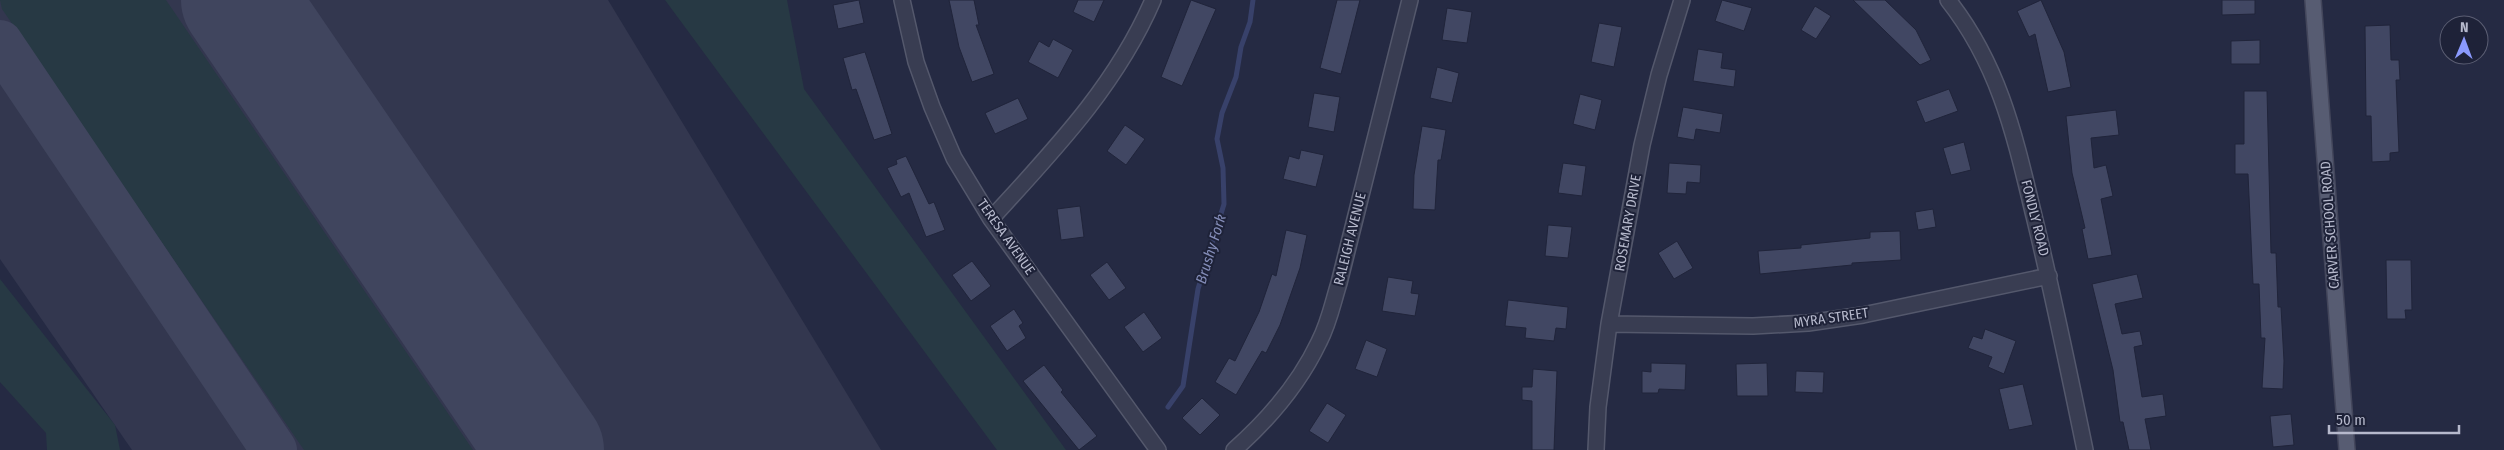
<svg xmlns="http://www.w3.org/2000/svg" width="2504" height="450" viewBox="0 0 2504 450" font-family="'Fira Sans Condensed',sans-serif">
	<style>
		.airport { fill: #33374f }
		.green { fill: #273944 }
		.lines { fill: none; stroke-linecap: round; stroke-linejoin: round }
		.stream { stroke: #38416a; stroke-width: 5 }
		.taxiway { stroke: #40455e; stroke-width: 46 }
		.runway { stroke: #40455e; stroke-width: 116 }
		.building { fill: #414763; stroke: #20243a }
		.street-casing { stroke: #54586c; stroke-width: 18 }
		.primary-casing { stroke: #43465b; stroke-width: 18 }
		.street { stroke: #393d52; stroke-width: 15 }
		.primary { stroke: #575c72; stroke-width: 15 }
		.labels { text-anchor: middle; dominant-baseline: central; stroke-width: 4; stroke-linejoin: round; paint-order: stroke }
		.street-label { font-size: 14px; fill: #b6b9cc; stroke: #1e2238 }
		.water-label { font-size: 15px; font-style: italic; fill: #848db8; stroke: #1e2238 }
	</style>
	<rect width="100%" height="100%" fill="#252a43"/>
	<!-- airport -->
	<path class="airport" d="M0,0h608l273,450h-749l-132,-191z"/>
	<!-- green -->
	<path class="green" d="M0,0h166l307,450h-169l-302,-441z
		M665,0h122l17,89 262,361h-69z
		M0,279l115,146 5,25h-73l-1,-17 -46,-51z"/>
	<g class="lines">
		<!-- stream -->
		<path class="stream" d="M1168,407l15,-21 15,-97 26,-85 -1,-36 -6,-29 5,-26 14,-36 5,-30 9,-25 3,-22"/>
		<!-- taxiway -->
		<path class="taxiway" d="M0,43l274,407"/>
		<!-- runway -->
		<path class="runway" d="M239,0l307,450"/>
	</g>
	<!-- building -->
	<path class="building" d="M859,0l5,23 -26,6 -5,-24z
		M949,0h25l5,25h-3l18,49 -22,8 -13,-35z
		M1078,0h26l-10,22 -21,-10z
		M1191,0l25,9 -34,77 -21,-9z
		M1337,0h23l-19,74 -21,-6z
		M1722,0l30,8 -8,23 -29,-10z
		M1853,0h32l31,30 15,30 -11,5z
		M2041,0l23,52 7,35 -23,5 -13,-58 -6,3 -12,-26z
		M2222,0h33v14l-33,1z
		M1815,6l16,10 -15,23 -15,-9z
		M1447,8l25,4 -5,31 -25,-3z
		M1599,23l23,4 -8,40 -23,-5z
		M2390,25l1,35h8l1,20h-4l3,72 -9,1v8l-18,1 -1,-46h-5l-1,-90z
		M1053,39l20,11 -15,28 -30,-16 11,-21 10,6z
		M2260,40v24h-29v-23z
		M1698,49l25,4 -2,15 15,2 -2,17 -41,-6z
		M865,52l27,82 -18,6 -18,-51 -4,1 -9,-32z
		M1437,67l22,6 -7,30 -22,-5z
		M1949,89l9,22 -33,12 -9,-22z
		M2244,91h23l4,162h5l2,54h3l3,54 -1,28 -21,-1 3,-50h-4l-2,-54h-6l-5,-110h-13v-30h9z
		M1314,93l26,4 -6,35 -26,-5z
		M1580,94l22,6 -7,30 -22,-6z
		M1018,98l10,21 -33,15 -10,-21z
		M1683,107l40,7 -3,19 -24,-4 -2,11 -17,-3z
		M2116,110l3,25 -28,3 3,30 12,-3 7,31 -12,3 11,56 -24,4 -6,-30 3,-1 -13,-55 -6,-57z
		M1125,125l20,14 -19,26 -19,-14z
		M1422,126l24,4 -5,30h-3l-3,50 -22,-1 1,-34z
		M1964,142l7,28 -20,5 -8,-27z
		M1301,150l23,5 -8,32 -33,-8 6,-23 10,3z
		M906,156l23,48 5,-2 11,28 -19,7 -17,-44 -8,4 -14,-29 10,-4 -1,-4z
		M1563,163l23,3 -4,30 -24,-3z
		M1669,163l32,2 -1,18 -13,-1 -1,12 -19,-1z
		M1080,206l4,31 -23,3 -4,-31z
		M1933,209l3,18 -18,3 -3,-18z
		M1548,225l24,2 -4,31 -23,-2z
		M1286,230l21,5 -7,33 -20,57 -14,28 -4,-2 -26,44 -21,-13 14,-24 6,3 24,-49 13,-38 4,2z
		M1900,231l1,29 -49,3v2l-92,9 -2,-23 43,-3v-3l69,-7v-6z
		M1677,241l16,27 -19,11 -16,-26z
		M2386,260h25l1,50h-7l1,9h-19z
		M972,261l19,25 -20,15 -19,-26z
		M1107,262l19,26 -17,12 -19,-25z
		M2137,274l6,24 -28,6 7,30 18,-3 3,14 -9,2 8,50 21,-3 3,22 -21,3 6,31h-22l-6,-28h-3l-7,-52 -21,-86z
		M1388,277l25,4 -2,12 8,1 -4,22 -33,-5z
		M1508,300l60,7 -2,22 -10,-1 -2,13 -29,-3 1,-10 -21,-2z
		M1014,309l9,14 -4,3 7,12 -19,13 -17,-25z
		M1144,312l18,26 -19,14 -19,-25z
		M1985,329l31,12 -12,33 -16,-7 4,-10 -24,-9 5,-12 9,3z
		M1366,340l21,9 -10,28 -22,-8z
		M1651,363l35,1 -1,26 -26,-1 -1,4h-16v-22l9,1z
		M1767,363l1,33h-31l-1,-32z
		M1044,365l19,25 -2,2 36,44 -18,14 -56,-69z
		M1533,369l24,2 -3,79h-22v-49l-10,-1v-13h10z
		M1796,371l28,1 -1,21 -28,-1z
		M2023,384l10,41 -24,5 -10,-41z
		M1202,398l18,17 -20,20 -18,-17z
		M1327,403l19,12 -18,28 -19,-12z
		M2291,414l3,31 -21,2 -3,-31z"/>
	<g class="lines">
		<!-- street casing -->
		<g class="street-casing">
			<path id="street" d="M902,0l14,62 16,45 22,51 37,61 167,231
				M1948,0c52,66 67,137 86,216 19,78 35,156 51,234
				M991,219c62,-68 125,-133 162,-219
				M1609,324l144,2 55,-3 55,-8 186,-39
				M1234,450c34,-30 65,-66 85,-108 10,-19 14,-40 20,-59l71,-283
				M1596,450l2,-43 11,-83 33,-179 17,-70 23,-75"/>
		</g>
		<!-- primary casing -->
		<g class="primary-casing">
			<path id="primary" d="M2313,0l34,450"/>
		</g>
		<!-- street -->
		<use href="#street" class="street"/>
		<!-- primary -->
		<use href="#primary" class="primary"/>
	</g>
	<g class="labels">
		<!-- street labels -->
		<g class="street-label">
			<text transform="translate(2035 218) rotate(76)">FONDLY ROAD</text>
			<text transform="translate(1628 223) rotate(-80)">ROSEMARY DRIVE</text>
			<text transform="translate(2330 225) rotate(-94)">CARVER SCHOOL ROAD</text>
			<text transform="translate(1006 237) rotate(55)">TERESA AVENUE</text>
			<text transform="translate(1350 239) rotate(-76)">RALEIGH AVENUE</text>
			<text transform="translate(1831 318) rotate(-8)">MYRA STREET</text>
		</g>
		<!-- water labels -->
		<g class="water-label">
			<text transform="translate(1211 249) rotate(-73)">Brushy Fork</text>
		</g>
	</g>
	<!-- north arrow -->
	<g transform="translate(2464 40) rotate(1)"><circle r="24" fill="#1e2238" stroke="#5b5e73"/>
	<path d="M0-4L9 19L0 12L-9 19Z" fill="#8b9afd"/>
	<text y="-8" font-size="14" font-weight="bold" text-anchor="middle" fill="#b6b9cc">N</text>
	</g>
	<!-- scale -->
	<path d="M2329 425v8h130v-8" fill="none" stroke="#b6b9cc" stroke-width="2.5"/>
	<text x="2336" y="425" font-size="15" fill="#b6b9cc" stroke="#1e2238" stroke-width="4" paint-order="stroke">50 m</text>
</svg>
